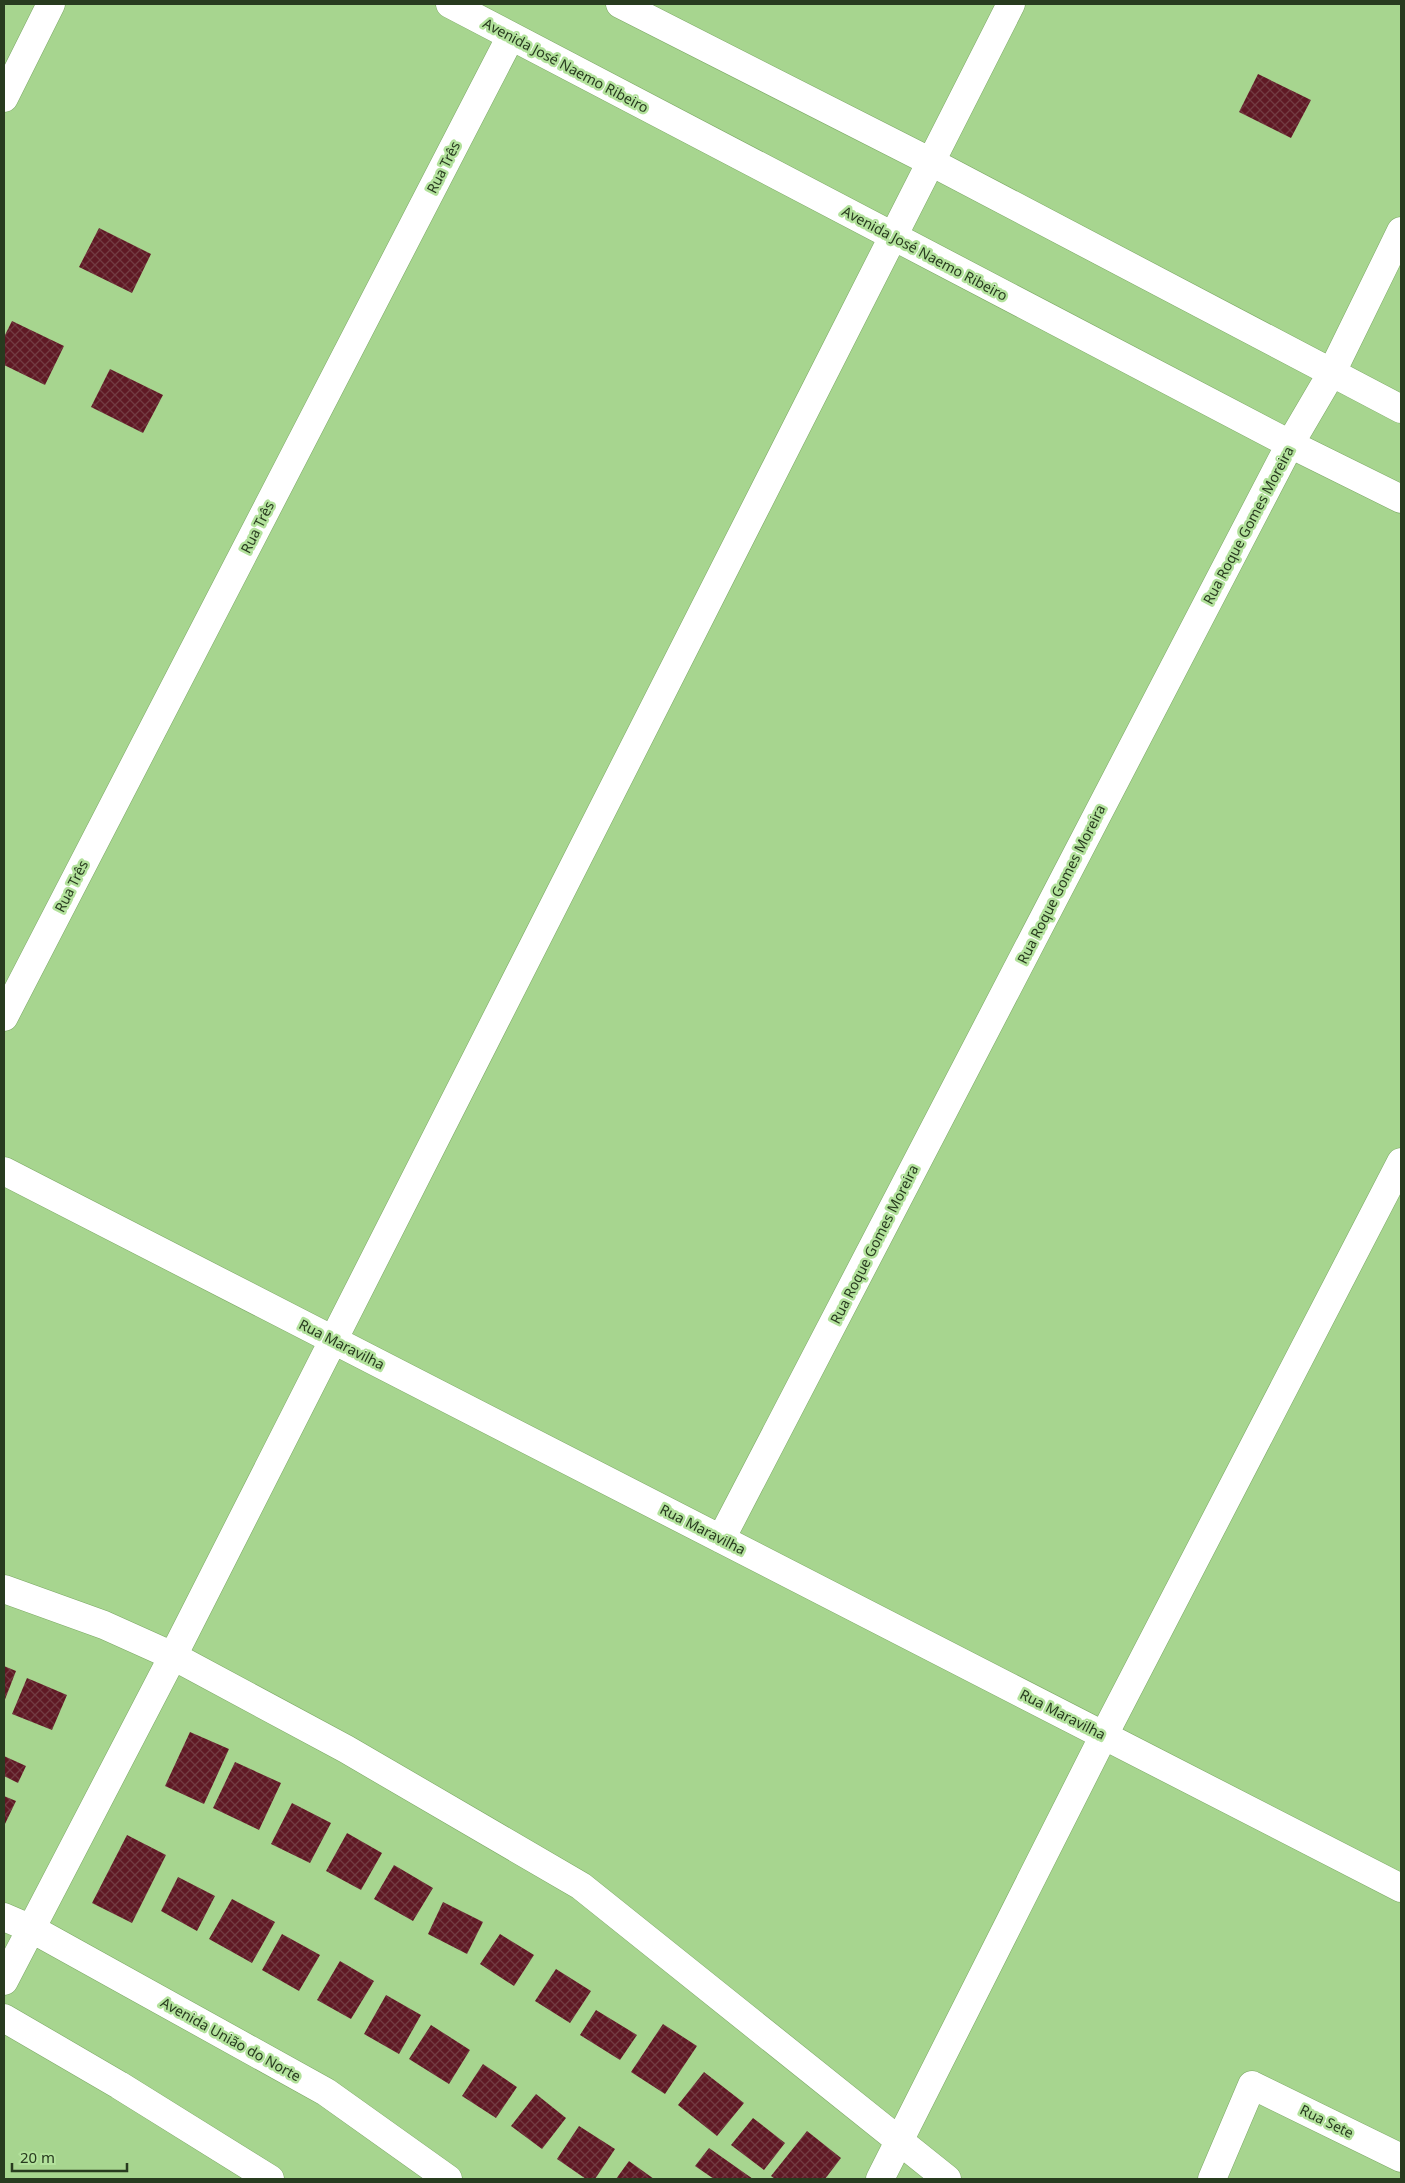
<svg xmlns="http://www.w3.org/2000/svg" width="1405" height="2183" viewBox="0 0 1405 2183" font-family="'Noto Sans',sans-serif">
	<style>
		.building { fill: url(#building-cross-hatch) }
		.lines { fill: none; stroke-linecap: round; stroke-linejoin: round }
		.street-casing { stroke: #7ba864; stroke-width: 29 }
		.street { stroke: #fff; stroke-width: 28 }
		.labels { text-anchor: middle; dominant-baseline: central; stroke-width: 5; stroke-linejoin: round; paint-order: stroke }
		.street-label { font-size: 14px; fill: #283b1f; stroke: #b3e29c }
	</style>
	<defs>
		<pattern id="building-cross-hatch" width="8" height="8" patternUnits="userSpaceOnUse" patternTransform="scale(1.25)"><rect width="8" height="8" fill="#5f1924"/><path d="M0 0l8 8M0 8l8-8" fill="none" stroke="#723b42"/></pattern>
	</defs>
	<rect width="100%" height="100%" fill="#a7d58f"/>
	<!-- building -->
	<path class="building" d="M1258,74l53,26 -20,38 -52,-26z
		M99,228l52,26 -19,39 -53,-26z
		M12,321l52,25 -19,39 -41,-20v-28z
		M110,369l53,26 -20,38 -52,-26z
		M4,1666l12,5 -12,31z
		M27,1678l40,17 -15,35 -40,-16z
		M190,1732l39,17 -25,55 -39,-18z
		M4,1756l22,10 -8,17 -14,-7z
		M235,1762l46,21 -22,47 -46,-22z
		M4,1796l12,5 -12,25z
		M292,1803l39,20 -21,40 -39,-19z
		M347,1833l35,20 -21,37 -35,-19z
		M127,1835l39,20 -34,68 -40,-20z
		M394,1865l39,23 -20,33 -39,-22z
		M178,1877l37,19 -18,35 -36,-20z
		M232,1899l43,23 -23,41 -43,-24z
		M443,1902l40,20 -16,32 -39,-20z
		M282,1934l38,21 -21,36 -37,-21z
		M500,1934l34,21 -20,31 -34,-22z
		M340,1961l34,20 -23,38 -34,-19z
		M556,1969l35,22 -21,32 -35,-22z
		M386,1995l35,20 -22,39 -35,-20z
		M596,2010l41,25 -17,25 -40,-25z
		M663,2024l34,22 -32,48 -34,-22z
		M431,2025l39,25 -21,34 -40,-25z
		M483,2064l34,23 -21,31 -34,-22z
		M704,2072l40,31 -27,33 -39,-31z
		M536,2094l30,24 -24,31 -31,-23z
		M753,2118l32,25 -21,27 -33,-25z
		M579,2126l36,23 -20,30h-9l-29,-20z
		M807,2131l34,27 -16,21h-50l-4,-3z
		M709,2148l44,31h-39l-19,-13z
		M629,2161l25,18h-38z"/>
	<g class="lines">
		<!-- street casing -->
		<g class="street-casing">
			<path id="street" d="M450,4l840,440 111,55
				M620,4l311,158 470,247
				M4,98l47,-94
				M4,1017l507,-981
				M4,1171l1397,717
				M721,1539l569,-1095 41,-70 70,-143
				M4,1589l100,36 69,31 173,93 235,137 366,293
				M4,1917l28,12 294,163 122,87
				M4,1981l169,-325 838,-1652
				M4,2018l115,67 151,94
				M880,2179l224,-444 297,-573
				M1212,2179l40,-94 149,73"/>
		</g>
		<!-- street -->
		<use href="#street" class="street"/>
	</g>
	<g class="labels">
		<!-- street labels -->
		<g class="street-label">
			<text transform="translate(566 65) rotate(28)">Avenida José Naemo Ribeiro</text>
			<text transform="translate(443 167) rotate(-63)">Rua Três</text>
			<text transform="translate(925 253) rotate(28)">Avenida José Naemo Ribeiro</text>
			<text transform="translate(1248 525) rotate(-62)">Rua Roque Gomes Moreira</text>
			<text transform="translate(257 527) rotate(-63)">Rua Três</text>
			<text transform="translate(1061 884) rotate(-63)">Rua Roque Gomes Moreira</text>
			<text transform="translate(71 886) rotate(-63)">Rua Três</text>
			<text transform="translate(874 1244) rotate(-63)">Rua Roque Gomes Moreira</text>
			<text transform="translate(342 1344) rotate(27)">Rua Maravilha</text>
			<text transform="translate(703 1529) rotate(27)">Rua Maravilha</text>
			<text transform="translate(1063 1714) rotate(27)">Rua Maravilha</text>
			<text transform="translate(231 2039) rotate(29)">Avenida União do Norte</text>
			<text transform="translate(1327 2121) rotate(26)">Rua Sete</text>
		</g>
	</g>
	<!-- border -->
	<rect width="1405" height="2183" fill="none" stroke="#283b1f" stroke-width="10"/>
	<!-- scale -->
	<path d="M12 2163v8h115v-8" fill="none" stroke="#283b1f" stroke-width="2.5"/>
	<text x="20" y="2163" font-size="15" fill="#283b1f" stroke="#b3e29c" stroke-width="4" paint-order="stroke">20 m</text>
</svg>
